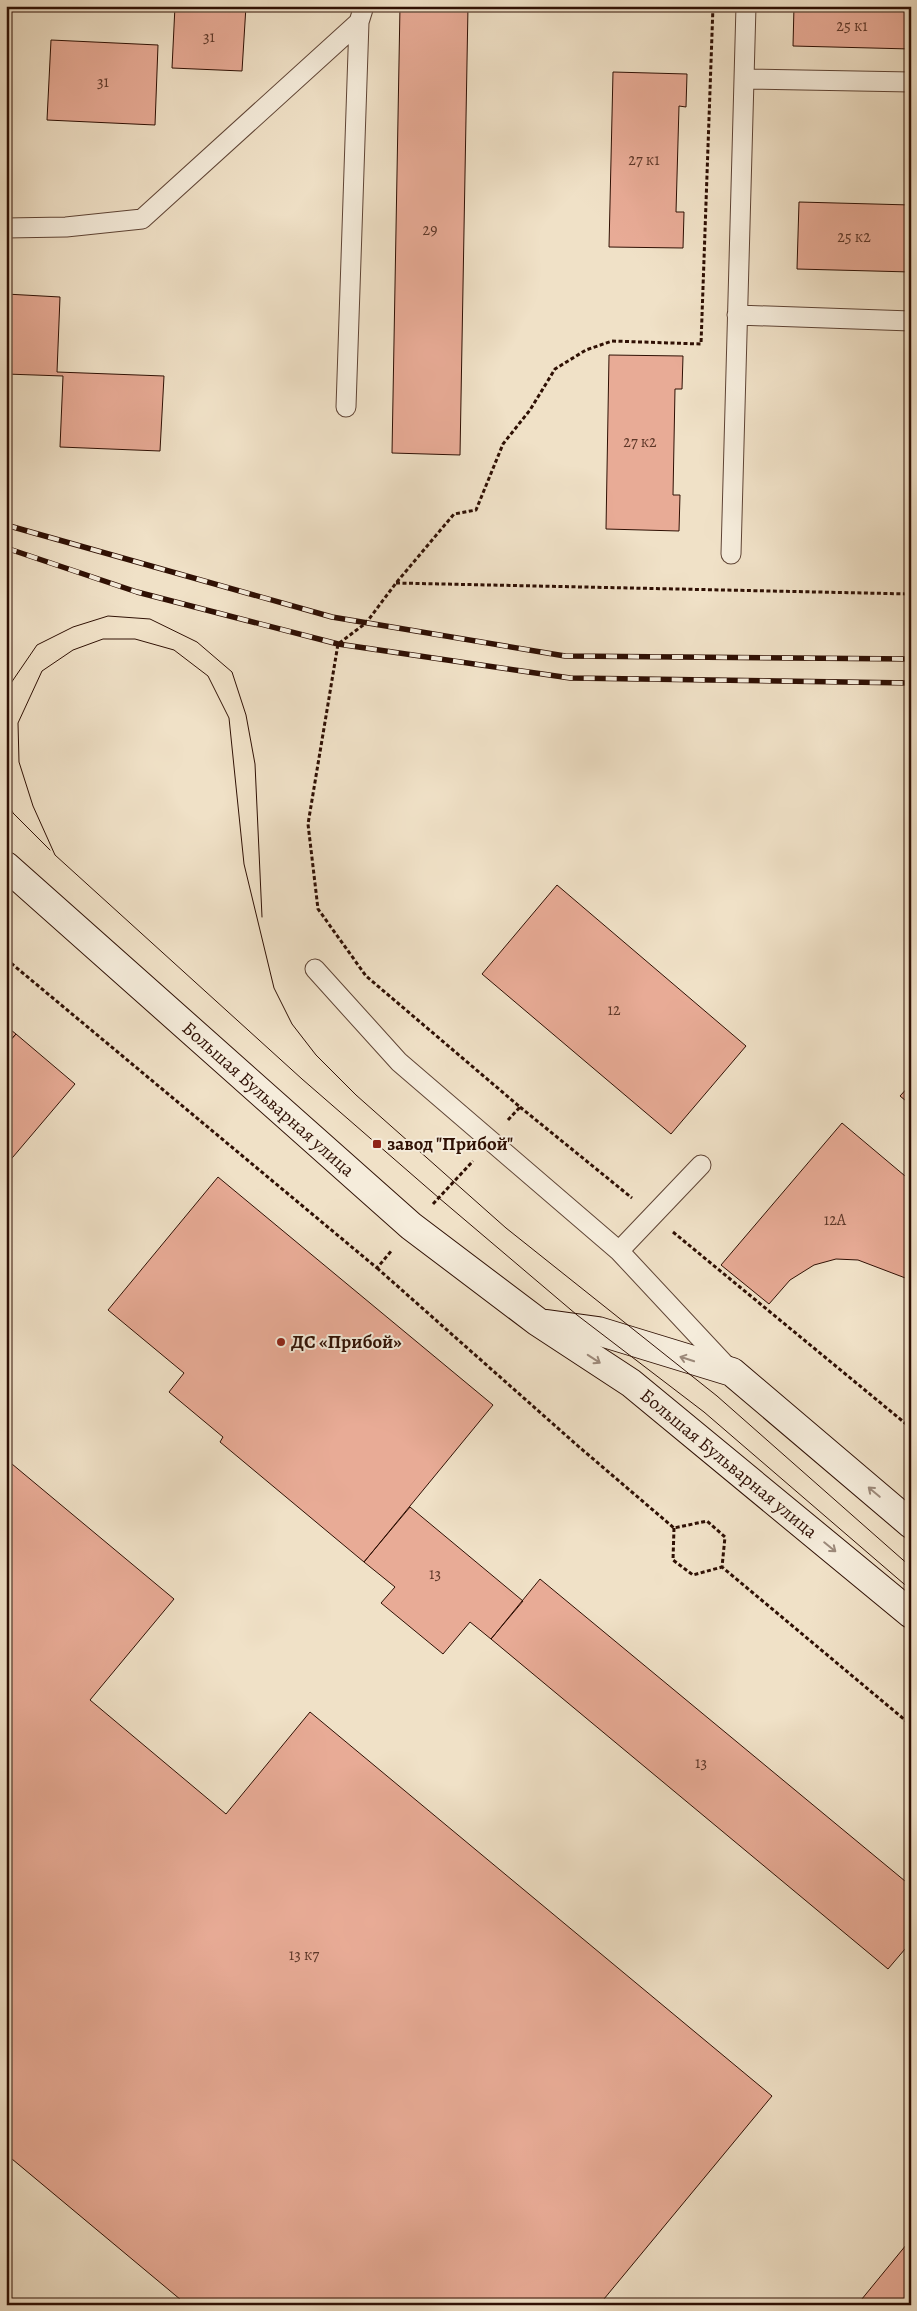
<svg xmlns="http://www.w3.org/2000/svg" width="917" height="2311" viewBox="0 0 917 2311" font-family="Alegreya,serif">
	<style>
		.building { fill: #e8ab96; stroke: #2f1004 }
		.lines { fill: none; stroke-linecap: round; stroke-linejoin: round }
		.lane-casing { stroke: #5f4435; stroke-width: 21 }
		.secondary-casing { stroke: #2f1004; stroke-width: 30 }
		.path { stroke: #2f1004; stroke-width: 3; stroke-dasharray: 4 2.5; stroke-linecap: butt }
		.lane { stroke: #f5ecdb; stroke-width: 19 }
		.secondary { stroke: #f5ecdb; stroke-width: 28 }
		.tram { stroke: #2f1004; stroke-width: 1 }
		.rail-casing { stroke: #2f1004; stroke-width: 5.5 }
		.rail { stroke: #f5ecdb; stroke-width: 4; stroke-dasharray: 11; stroke-linecap: butt }
		.oneway { stroke: #9c897a }
		.poi-dot { fill: #8f2418; stroke: #f5ecdb; stroke-width: 2 }
		.labels { text-anchor: middle; dominant-baseline: central; stroke-width: 4; stroke-linejoin: round; paint-order: stroke }
		.number-label { font-size: 16px; fill: #5d3728 }
		.street-label { font-size: 19px; fill: #2f1004; stroke: #f5ecdb }
		.poi-label { font-size: 19px; font-weight: bold; fill: #2f1004; stroke: #f5ecdb; text-anchor: start }
	</style>
	<rect width="100%" height="100%" fill="#f0e1c7"/>
	<filter id="stains"><feTurbulence type="fractalNoise" baseFrequency=".004" numOctaves="4"/><feColorMatrix values="0 0 0 0 .2 0 0 0 0 .09 0 0 0 0 .02 0 0 0 .5 -.17"/></filter>
	<radialGradient id="worn" r=".72"><stop offset=".6" stop-color="#630" stop-opacity="0"/><stop offset="1" stop-color="#630" stop-opacity=".3"/></radialGradient>
	<!-- building -->
	<path class="building" d="M175,6h71l-4,65 -70,-3z
		M400,6h68l-8,449 -68,-2z
		M794,6h117v43l-118,-3z
		M51,40l107,5 -3,80 -108,-5z
		M613,72l74,2 -1,33 -7,-1 -3,106h8l-1,36 -74,-1z
		M799,202l112,3v67l-114,-3z
		M6,294l54,3 -3,75 107,4 -4,75 -100,-4 3,-71 -57,-2z
		M609,355l74,1 -1,33h-7l-2,106h7l-1,36 -73,-2z
		M557,885l189,161 -75,88 -189,-160z
		M6,1026l10,8 -10,11z
		M16,1034l59,50 -68,80 -1,-119z
		M911,1084v21l-11,-9z
		M842,1123l69,58v95l-3,3 -50,-19 -22,-1 -22,6 -24,15 -21,24 -48,-39z
		M218,1177l275,228 -129,157 -144,-120 3,-5 -54,-45 15,-19 -76,-63z
		M6,1459l168,140 -84,101 136,114 84,-102 462,384 -173,209h-412l-181,-151z
		M410,1507l113,94 -32,38 -21,-17 -27,32 -62,-51 14,-16 -31,-25z
		M540,1579l371,307v56l-23,27 -397,-330z
		M911,2239v66h-54z"/>
	<g class="lines">
		<!-- lane casing -->
		<g class="lane-casing">
			<path id="lane" d="M744,79l167,3
				M6,228l60,-1 76,-8 217,-197 5,-16
				M737,315l174,6
				M346,407l13,-385
				M731,554l15,-548
				M315,969l84,93 220,189 112,120
				M619,1251l82,-86"/>
		</g>
		<!-- secondary casing -->
		<g class="secondary-casing">
			<g id="secondary">
				<path id="s1" d="M6,866l405,360 127,96 93,61 280,231"/>
				<path d="M547,1324l51,7 134,41 179,152"/>
			</g>
		</g>
		<!-- path -->
		<path class="path" d="M396,583l515,11
			M6,959l371,309 15,-18
			M520,1107l112,91
			M508,1120l12,-13 -154,-131 -48,-67 -10,-85 30,-180 28,-21 30,-40 58,-69 22,-4 27,-66 27,-34 25,-41 31,-19 26,-9 89,3 12,-338
			M433,1204l40,-43
			M673,1232l238,196
			M377,1268l201,178 96,82 33,-7 18,16 -3,30 189,158
			M674,1528l-1,32 20,15 29,-8"/>
		<!-- lane -->
		<use href="#lane" class="lane"/>
		<!-- secondary -->
		<use href="#secondary" class="secondary"/>
		<!-- tram -->
		<path class="tram" d="M6,696l5,-13 26,-38 36,-18 35,-11 42,3 47,23 35,30 14,43 9,49 7,153
			M6,799l7,14 37,37
			M911,1567l-194,-171 -211,-168 -150,-133 -40,-40 -24,-31 -18,-36 -30,-124 -15,-146 -21,-42 -34,-26 -39,-11h-32l-30,11 -31,21 -24,52 1,39 14,44 22,49 247,224 137,119 138,117 127,97 207,178"/>
		<!-- rail casing -->
		<g class="rail-casing">
			<path id="rail" d="M6,525l326,92 233,39 346,3
				M6,548l131,44 201,52 232,34 341,5"/>
		</g>
		<!-- rail -->
		<use href="#rail" class="rail"/>
	</g>
	<!-- one-way arrows -->
	<defs><path id="oneway-shaft" d="M-6 0H5M1.5-3L5.5 0L1.5 3" fill="none" stroke-width="1.6" stroke-linecap="round" stroke-linejoin="round" transform="scale(1.25)"/></defs>
	<g class="oneway">
		<use href="#oneway-shaft" transform="translate(594 1359) rotate(33)"/>
		<use href="#oneway-shaft" transform="translate(687 1359) rotate(-162)"/>
		<use href="#oneway-shaft" transform="translate(874 1492) rotate(-140)"/>
		<use href="#oneway-shaft" transform="translate(830 1547) rotate(39)"/>
	</g>
	<!-- markers -->
	<g class="poi-dot">
		<rect x="372" y="1139" width="10" height="10" rx="2.5"/>
		<circle cx="281" cy="1342" r="5"/>
	</g>
	<g class="labels">
		<!-- number labels -->
		<g class="number-label">
			<text x="852" y="26">25 к1</text>
			<text x="209" y="37">31</text>
			<text x="103" y="82">31</text>
			<text x="644" y="160">27 к1</text>
			<text x="430" y="230">29</text>
			<text x="854" y="237">25 к2</text>
			<text x="640" y="442">27 к2</text>
			<text x="614" y="1010">12</text>
			<text x="835" y="1220">12А</text>
			<text x="435" y="1574">13</text>
			<text x="701" y="1763">13</text>
			<text x="304" y="1955">13 к7</text>
		</g>
		<!-- street labels -->
		<g class="street-label">
			<text stroke="none"><textPath href="#s1" startOffset="351">Большая Бульварная улица</textPath></text>
			<text stroke="none"><textPath href="#s1" startOffset="939">Большая Бульварная улица</textPath></text>
		</g>
		<!-- poi labels -->
		<g class="poi-label">
			<text x="387" y="1144">завод "Прибой"</text>
			<text x="291" y="1342">ДC «Прибой»</text>
		</g>
	</g>
	<!-- margin -->
	<rect width="917" height="2311" fill="none" stroke="#f0e1c7" stroke-width="25"/>
	<rect x="8" y="8" width="902" height="2296" fill="none" stroke="#2f1004" stroke-width="2.5"/>
	<rect x="12" y="12" width="892" height="2286" fill="none" stroke="#2f1004"/>
	<rect width="100%" height="100%" filter="url(#stains)"/>
	<rect width="100%" height="100%" fill="url(#worn)"/>
</svg>
